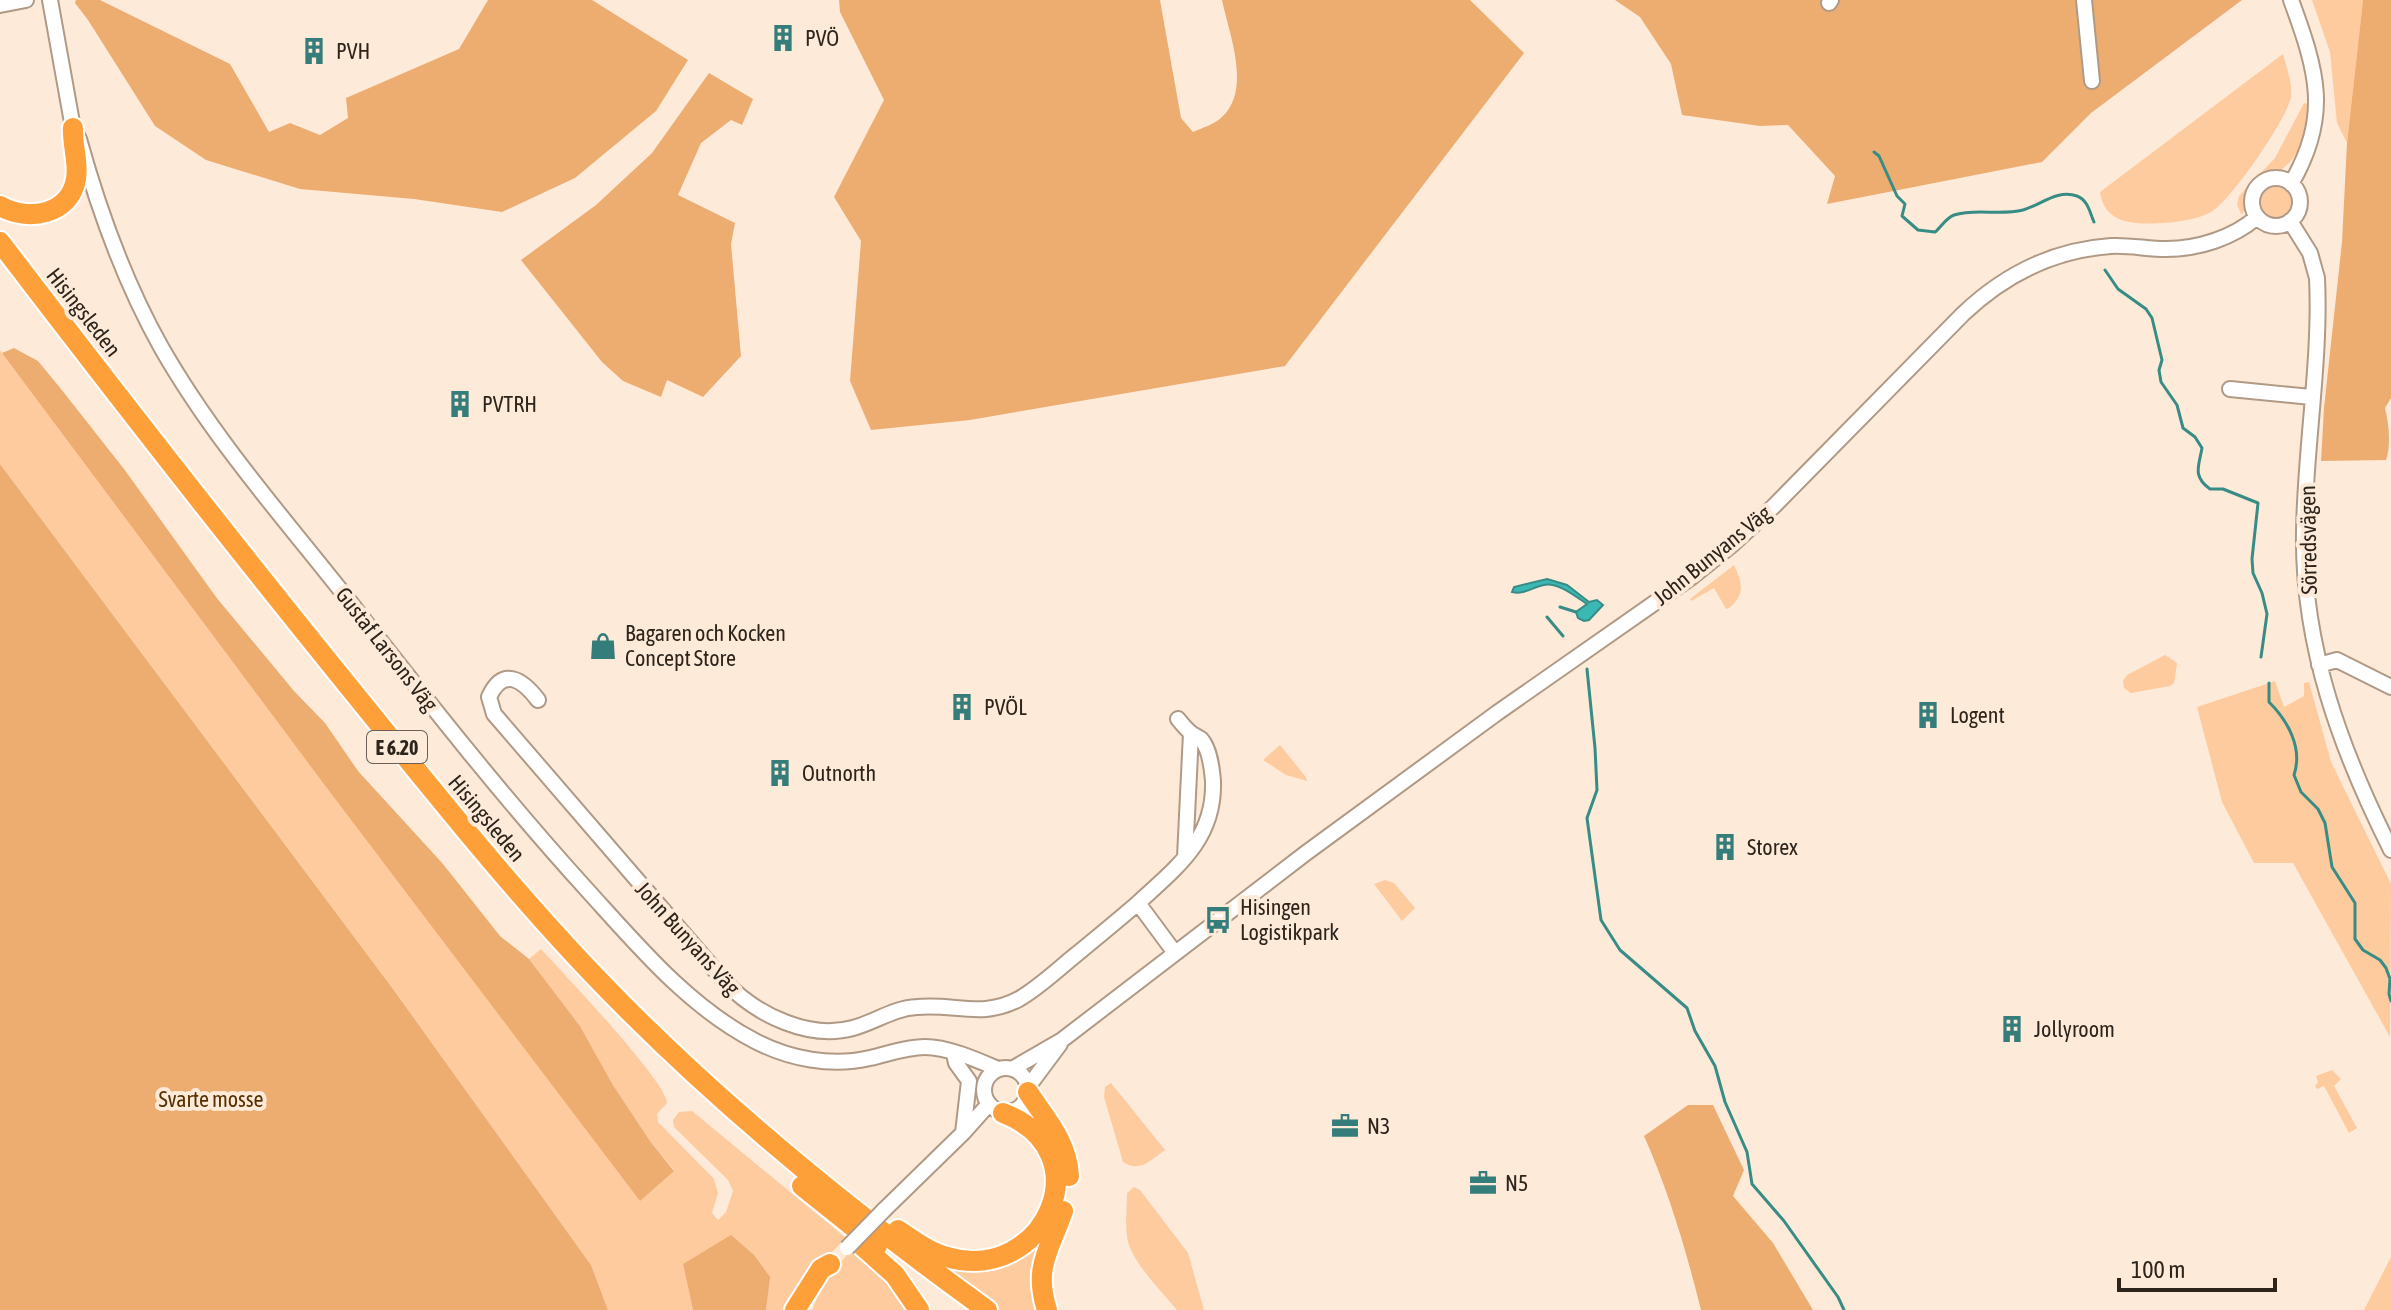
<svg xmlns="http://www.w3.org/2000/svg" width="2391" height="1310" viewBox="0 0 2391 1310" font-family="'Asap Condensed',sans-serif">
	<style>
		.green { fill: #fdcb9e }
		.forest { fill: #edad71 }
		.water { fill: #3bb8b3; stroke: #378c86; stroke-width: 2 }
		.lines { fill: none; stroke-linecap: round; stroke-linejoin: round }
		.stream { stroke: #378c86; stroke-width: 3 }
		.minor-casing { stroke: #b09a86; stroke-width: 18 }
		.highway-casing { stroke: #fff; stroke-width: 24 }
		.minor { stroke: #fff; stroke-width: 14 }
		.highway { stroke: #fea03a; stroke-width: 20 }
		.minor-bridge-casing { stroke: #b09a86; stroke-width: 18; stroke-linecap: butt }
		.minor-bridge { stroke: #fff; stroke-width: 14 }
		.labels { text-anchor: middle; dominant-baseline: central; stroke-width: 8; stroke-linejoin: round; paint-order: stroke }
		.shield { fill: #feead9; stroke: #6c5f55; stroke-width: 2 }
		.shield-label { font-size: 20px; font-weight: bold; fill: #2d241c }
		.poi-label { font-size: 22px; fill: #2d241c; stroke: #feead9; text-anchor: start }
		.street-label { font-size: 22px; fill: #2d241c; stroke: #feead9 }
		.park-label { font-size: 22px; fill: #593000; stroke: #feead9 }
	</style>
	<rect width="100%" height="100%" fill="#feead9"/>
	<!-- green -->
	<path class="green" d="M2312,0h51l-16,143 -10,-20 -7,-71z
		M2283,54c3,12 10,30 8,43 -4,22 -61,105 -80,115 -18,11 -78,17 -96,5 -10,-7 -13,-14 -15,-25z
		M2304,103l4,1c0,24 -6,53 -29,67 -9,5 -19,4 -26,14 -7,9 -5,20 -11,30l-5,-10 2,-9 36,-38z
		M2261 202a15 15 0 1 1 30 0a15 15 0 1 1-30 0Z
		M0,350l326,437 314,413 34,-30 -24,-29 -37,-56 -33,-59 -51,-67 12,-10c21,23 126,133 126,154l-10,11 1,8 56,57 4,14 -6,20 6,7 8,-8 7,-21 -5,-11 -54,-53 -1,-7 6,-8 13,-1 154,127 -36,36 -22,36h-22l3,-33 -86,-13 10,46h-85l-17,-45 -198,-276 -393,-525z
		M1734,565c8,17 12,29 -5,43l-3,1 -12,-21 -23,13 -1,-2z
		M2165,655l12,8 -3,20 -4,3 -39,7 -7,-5 -1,-7 4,-6z
		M2275,681l9,26 20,-11v-13l5,-1 22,80 60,122 -1,153 -97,-174h-39l-32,-61 -25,-95z
		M1280,745l25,31 2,5 -21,-6 -23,-15z
		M1385,880l9,3 21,25 -13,13 -28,-37z
		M2332,1070l9,9 -7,7 23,42 -8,5 -25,-47 -7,3 -2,-3 3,-4 -2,-6z
		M1111,1083l54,67c-14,10 -25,23 -42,12l-19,-65 1,-10z
		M1134,1187l6,3 48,63 16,57h-27c-15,-18 -47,-50 -50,-73 -2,-14 0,-30 0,-44z
		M1037,1243l-7,31 6,36h-39l-78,-57 20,5z
		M857,1244l56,66h-101c11,-27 25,-45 45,-66z
		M2391,1257v53h-27z"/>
	<!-- forest -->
	<path class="forest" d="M76,0h24l130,64 39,68 21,-9 30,12 28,-17 -2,-20 113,-49 29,-49h104l96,60 -32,51 -81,67 -73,34 -88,-13 -114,-10 -94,-29 -51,-34 -67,-106 -13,-17z
		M839,0h321l21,118 12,14c9,-4 22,-8 29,-15 30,-28 7,-83 0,-117h248l54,53 -239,313 -315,54 -99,10 -21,-49 11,-140 -27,-44 50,-97 -44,-88z
		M1615,0h627l-151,113 -49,49 -215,42 8,-28 -47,-51 -28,1 -78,-11 -11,-51 -31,-47z
		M2363,0h28v398l-6,10c4,16 6,38 1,52l-65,1 3,-53 18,-166 5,-99z
		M709,73l44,26 -11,26 -11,-5 -30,23 -23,52 57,28 -4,21 10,112 -38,41 -36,-17 -6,17 -38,-16 -21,-19 -81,-102 75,-55 56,-52z
		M14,348l24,13 23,28 63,80 92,128 78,94 31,32 33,48 85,93 57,72 29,23 51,67 33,59 37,56 24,30 -34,30 -314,-414 -324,-434z
		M0,464l393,525 198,276 17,45h-608z
		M1688,1105h25l31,65 -11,26 40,47 40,67h-112c-15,-60 -32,-118 -57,-174z
		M731,1235l23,20 16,22 -4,33h-73l-10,-46z"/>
	<!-- water -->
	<path class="water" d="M1547,579l20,6 22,17 8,-2 6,5 -14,15 -5,1 -6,-3 -2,-6 11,-8c-11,-7 -29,-22 -43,-19 -11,2 -20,10 -32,7l2,-5z"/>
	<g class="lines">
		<!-- stream -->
		<path class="stream" d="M1874,152l5,4 18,40 8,8 -3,12 16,14 17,2c6,-5 11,-14 19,-17 22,-7 46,1 69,-5 18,-5 34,-21 54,-14 11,4 13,17 17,26
			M2105,270l13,19 28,20 6,9 10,42 -3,10 2,12 16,23 6,23 12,9 7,11c-3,18 -10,28 8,41h13l35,14 -6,56 1,14 9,20 5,21 -6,43
			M1560,607l16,5
			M1547,617l16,19
			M1587,669l8,79 2,42 -10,28 14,102 19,30 67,58 8,23 20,35 10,36 22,50 5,32 32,37 54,76 6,13
			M2269,683v19c19,19 34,46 25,73l7,17 17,17 7,14 7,44 23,36v36l8,11 17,10 6,8 4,11 -1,15 2,7"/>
		<!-- minor casing -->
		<g class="minor-casing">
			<path id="minor" d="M50,0l23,128 6,11c20,72 45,142 82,208 54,95 129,178 196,264 75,96 150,191 232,281 49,54 100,115 166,149 35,18 76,26 115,17 18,-4 36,-11 55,-11 23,0 52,13 73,22
				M2084,0l8,81
				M1829,3l2,-3
				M0,5l26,-5
				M2252 202a24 24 0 1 1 48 0a24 24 0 1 1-48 0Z
				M2291,184c40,-69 26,-113 0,-184
				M2290,221l20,32 7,25c4,82 -12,171 -13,254 -2,114 37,218 87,318
				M2230,389l81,8
				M2319,665l18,-5 54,27
				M538,700c-15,-20 -35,-34 -49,-3l5,17 232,269c31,32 83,57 127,45 22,-6 41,-20 64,-21 38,-4 65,12 102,-8 19,-11 36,-27 53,-41 22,-18 44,-36 66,-55
				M1185,857l6,-124
				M1175,953l-37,-50c39,-36 77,-64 75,-122 -1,-12 -3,-32 -12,-42 -1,-1 -9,-5 -10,-6 -5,-4 -9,-9 -13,-14
				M954,1054l2,9 13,18 -6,52
				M984 1090a22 22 0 1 1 44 0a22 22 0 1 1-44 0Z
				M1012,1069l50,-29 244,-187 191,-140 196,-137 40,-32 40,-37 190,-193c42,-40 90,-64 148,-68 18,-1 37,3 55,3 32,0 67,-11 91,-32
				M1028,1087l32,-43
				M884,1210l79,-77 25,-28"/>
		</g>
		<!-- highway casing -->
		<g class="highway-casing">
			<path id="highway" d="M0,206c28,16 70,9 76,-27 3,-17 -4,-34 -3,-51
				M0,242c116,152 233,302 354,451 86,106 171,214 268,311 112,113 236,213 365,306
				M1028,1092c18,28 39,49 41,84
				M802,1186l75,60
				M898,1230c15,10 31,22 49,27 97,28 158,-105 56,-144
				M858,1242l37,33 24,35
				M795,1310l26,-41 9,-5
				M1047,1310c-14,-43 3,-61 16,-99"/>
		</g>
		<!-- minor -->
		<use href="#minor" class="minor"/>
		<!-- highway -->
		<use href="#highway" class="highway"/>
		<!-- minor-bridge casing -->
		<g class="minor-bridge-casing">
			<path id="minor-bridge" d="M847,1248l37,-38"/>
		</g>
		<!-- minor-bridge -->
		<use href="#minor-bridge" class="minor-bridge"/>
	</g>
	<!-- icons -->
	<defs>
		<g id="building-bare" transform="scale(2.16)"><path d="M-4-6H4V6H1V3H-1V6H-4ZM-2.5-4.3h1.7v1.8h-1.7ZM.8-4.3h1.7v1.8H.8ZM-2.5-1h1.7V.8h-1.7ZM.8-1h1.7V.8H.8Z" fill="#357d7a" stroke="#feead9" stroke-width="2.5" paint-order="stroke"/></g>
		<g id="shop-bare" transform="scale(2.16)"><path d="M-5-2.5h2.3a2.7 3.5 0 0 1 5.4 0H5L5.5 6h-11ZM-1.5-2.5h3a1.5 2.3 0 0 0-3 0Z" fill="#357d7a" stroke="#feead9" stroke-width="2.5" paint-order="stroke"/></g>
		<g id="bus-bare" transform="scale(2.16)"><path d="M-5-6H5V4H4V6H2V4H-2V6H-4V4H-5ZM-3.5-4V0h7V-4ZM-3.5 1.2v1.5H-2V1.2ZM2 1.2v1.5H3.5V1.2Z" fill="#357d7a" stroke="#feead9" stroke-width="2.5" paint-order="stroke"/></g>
		<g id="office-bare" transform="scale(2.16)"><path d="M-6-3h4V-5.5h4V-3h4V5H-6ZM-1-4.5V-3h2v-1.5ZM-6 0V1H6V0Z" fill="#357d7a" stroke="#feead9" stroke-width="2.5" paint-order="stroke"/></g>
	</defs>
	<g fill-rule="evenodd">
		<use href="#building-bare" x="783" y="38"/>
		<use href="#building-bare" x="314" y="51"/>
		<use href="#building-bare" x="460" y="404"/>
		<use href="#shop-bare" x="603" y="646"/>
		<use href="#building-bare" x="962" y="707"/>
		<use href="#building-bare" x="1928" y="715"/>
		<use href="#building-bare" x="780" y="773"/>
		<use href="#building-bare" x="1725" y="847"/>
		<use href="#bus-bare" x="1218" y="920"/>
		<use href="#building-bare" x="2012" y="1029"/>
		<use href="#office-bare" x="1345" y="1126"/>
		<use href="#office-bare" x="1483" y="1183"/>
	</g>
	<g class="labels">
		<!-- shield labels -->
		<rect class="shield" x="367" y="731" width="60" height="32" rx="6"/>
		<g class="shield-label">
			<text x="397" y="747">E 6.20</text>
		</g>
		<!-- poi labels -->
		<g class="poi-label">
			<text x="805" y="38">PVÖ</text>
			<text x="336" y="51">PVH</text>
			<text x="482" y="404">PVTRH</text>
			<text x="625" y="633">Bagaren och Kocken<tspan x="625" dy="25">Concept Store</tspan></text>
			<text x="984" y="707">PVÖL</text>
			<text x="1950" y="715">Logent</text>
			<text x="802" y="773">Outnorth</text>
			<text x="1747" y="847">Storex</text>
			<text x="1240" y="907">Hisingen<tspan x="1240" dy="25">Logistikpark</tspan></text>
			<text x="2034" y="1029">Jollyroom</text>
			<text x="1367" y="1126">N3</text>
			<text x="1505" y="1183">N5</text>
		</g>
		<!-- street labels -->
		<g class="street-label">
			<text transform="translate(84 312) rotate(52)">Hisingsleden</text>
			<text transform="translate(2308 540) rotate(-91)">Sörredsvägen</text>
			<text transform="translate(1712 555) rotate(-39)">John Bunyans Väg</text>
			<text transform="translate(387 649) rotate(52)">Gustaf Larsons Väg</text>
			<text transform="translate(487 818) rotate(50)">Hisingsleden</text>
			<text transform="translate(688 938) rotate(48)">John Bunyans Väg</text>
		</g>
		<!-- park labels -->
		<g class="park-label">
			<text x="211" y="1099">Svarte mosse</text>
		</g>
	</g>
	<!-- scale -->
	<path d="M2119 1278v12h156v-12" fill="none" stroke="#2d241c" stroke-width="4"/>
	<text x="2131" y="1278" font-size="24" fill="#2d241c" stroke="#feead9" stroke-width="6" paint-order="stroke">100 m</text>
</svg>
